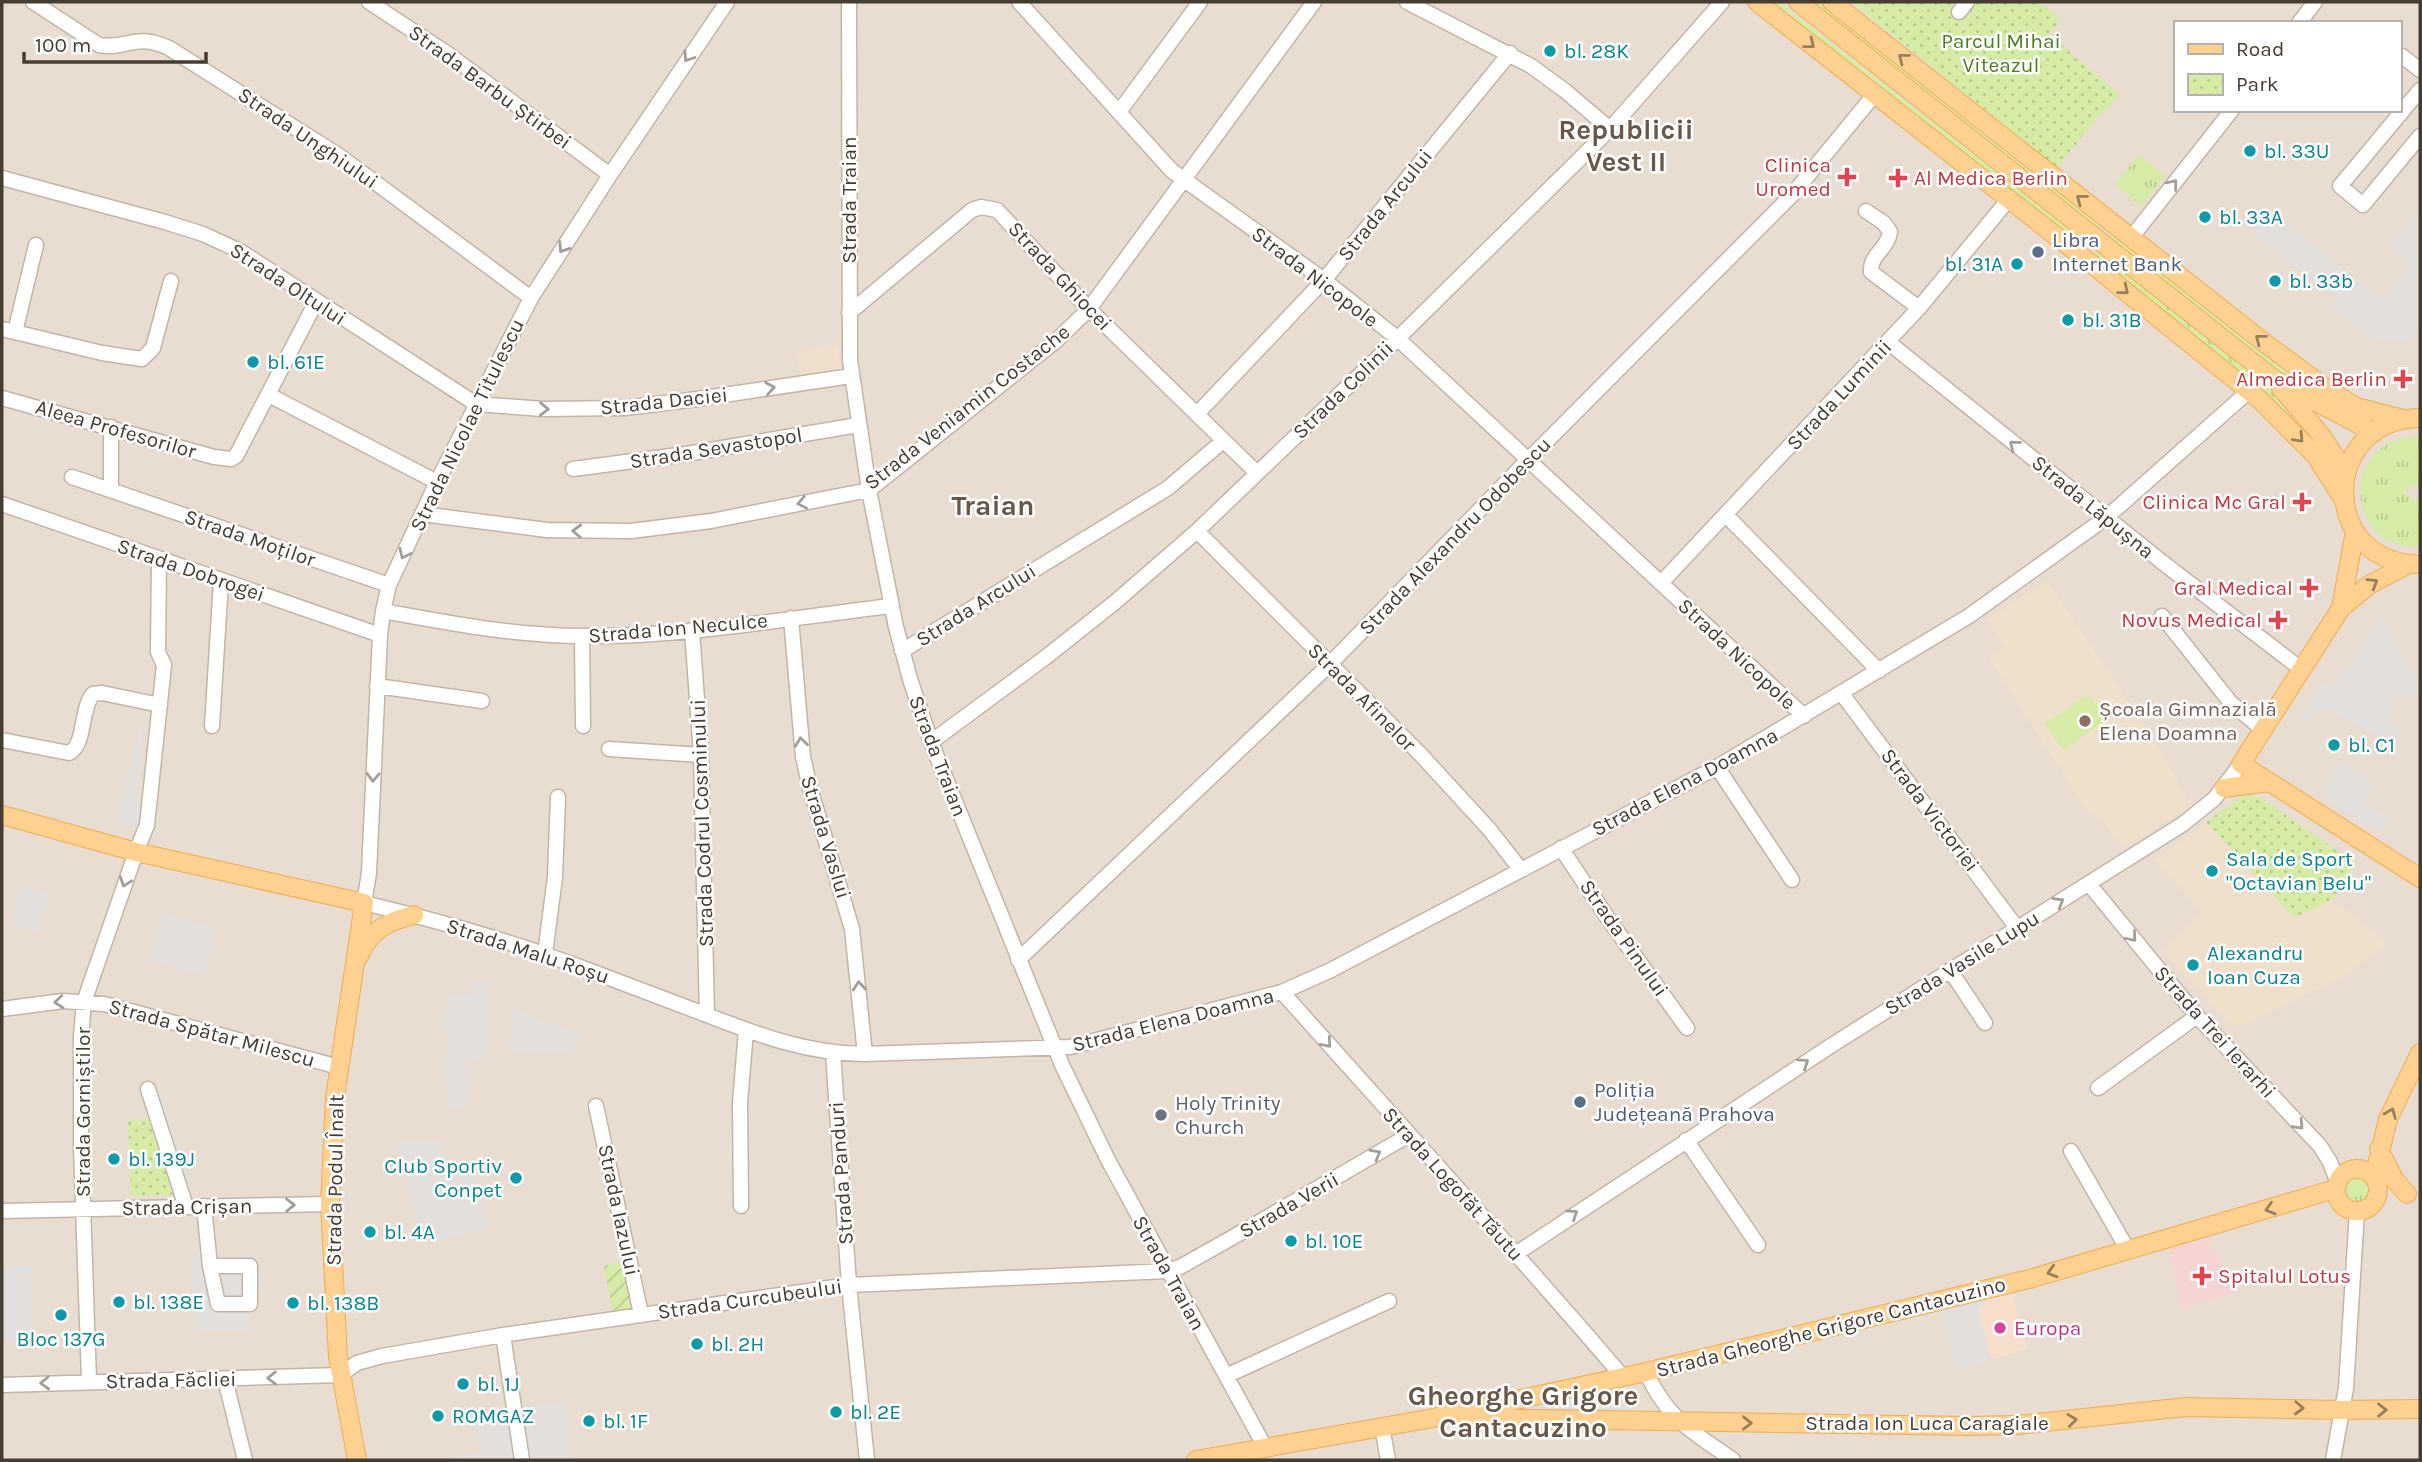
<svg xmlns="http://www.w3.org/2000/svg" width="2422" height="1462" viewBox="0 0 2422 1462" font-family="Karla,sans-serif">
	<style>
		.residential { fill: #e8ddd0; fill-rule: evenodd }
		.commercial { fill: #f8dfcb }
		.education { fill: #eee0cb }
		.medical { fill: #f6d4d4 }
		.grass { fill: url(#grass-tufts) }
		.park { fill: url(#park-dots) }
		.garden { fill: url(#garden-furrows) }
		.pitch { fill: #d6eca6 }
		.parking { fill: #e3dfdc }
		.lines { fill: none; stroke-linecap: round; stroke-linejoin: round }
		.minor-casing { stroke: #c2b5a7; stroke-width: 17 }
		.major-casing { stroke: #efad54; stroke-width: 20 }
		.minor { stroke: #fff; stroke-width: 14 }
		.major { stroke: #ffd190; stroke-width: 18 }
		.oneway { stroke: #997f5c }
		.oneway2 { stroke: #a29e98 }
		.culture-dot { fill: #0f9aa8; stroke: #fff; stroke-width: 2.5 }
		.health-dot { fill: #e0444e; stroke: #fff; stroke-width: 2.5 }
		.service-dot { fill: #5c6f8a; stroke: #fff; stroke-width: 2.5 }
		.education-dot { fill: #8d6e63; stroke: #fff; stroke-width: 2.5 }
		.worship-dot { fill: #6b7280; stroke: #fff; stroke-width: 2.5 }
		.hotel-dot { fill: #d1479c; stroke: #fff; stroke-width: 2.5 }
		.labels { text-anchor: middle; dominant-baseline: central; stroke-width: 5; stroke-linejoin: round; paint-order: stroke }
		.park-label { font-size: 21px; fill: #4f7c20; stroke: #fff }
		.culture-label { font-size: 21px; fill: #0d838f; stroke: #fff; text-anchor: start }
		.street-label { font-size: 21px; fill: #453c32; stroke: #fff }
		.health-label { font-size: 21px; fill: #be3a42; stroke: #fff; text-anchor: end }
		.service-label { font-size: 21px; fill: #4e5e75; stroke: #fff; text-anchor: start }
		.education-label { font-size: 21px; fill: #785e54; stroke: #fff; text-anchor: start }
		.worship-label { font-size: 21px; fill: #5b616d; stroke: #fff; text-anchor: start }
		.hotel-label { font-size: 21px; fill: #b23c85; stroke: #fff; text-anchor: start }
		.district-label { font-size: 28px; font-weight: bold; fill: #695849; stroke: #fff }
	</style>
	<defs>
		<pattern id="grass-tufts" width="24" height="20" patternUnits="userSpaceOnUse" patternTransform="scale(1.75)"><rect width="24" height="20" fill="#d6eca6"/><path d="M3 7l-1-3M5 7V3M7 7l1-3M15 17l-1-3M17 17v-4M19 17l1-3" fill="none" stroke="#b9cb8f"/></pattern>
		<pattern id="park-dots" width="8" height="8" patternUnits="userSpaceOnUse" patternTransform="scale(1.75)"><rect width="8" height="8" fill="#d6eca6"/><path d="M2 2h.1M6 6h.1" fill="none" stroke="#b9cb8f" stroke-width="1.8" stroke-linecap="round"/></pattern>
		<pattern id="garden-furrows" width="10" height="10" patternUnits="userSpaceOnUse" patternTransform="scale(1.75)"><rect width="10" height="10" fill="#d6eca6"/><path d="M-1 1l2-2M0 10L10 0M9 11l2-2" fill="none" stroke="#b9cb8f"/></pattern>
	</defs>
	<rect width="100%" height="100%" fill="#f3ece2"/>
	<!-- residential -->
	<path class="residential" d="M2,2h2418v1458h-2418zM2175,23h224v87h-224z"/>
	<!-- commercial -->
	<path class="commercial" d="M2011,1290l16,59 -70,21 -16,-62z"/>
	<!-- education -->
	<path class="education" d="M837,345l5,29 -40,6 -5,-29z
		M2047,581l65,95 57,90 23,40 -69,41 -23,-30 -13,-6 -98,-153 16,-11 -19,-27z
		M2206,822l88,96 39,-19 54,44 -49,37 -103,48 -74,-77 41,-38 -47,-53z"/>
	<!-- medical -->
	<path class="medical" d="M2206,1235l31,58 -55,15 -14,-59z"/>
	<!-- grass -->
	<path class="grass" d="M1764,2h15l308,241 -7,7z
		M1803,2h16l281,222 -6,7z
		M2139,155l26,21 -24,30 -26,-22z
		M2113,231l225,174 -64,-33 -167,-133z
		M2098,249l183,145 42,58 -3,3 -20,-30 -16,-16 -193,-152z
		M2420,437v52l-8,-5 -7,10 11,7 2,-4 2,2v48c-80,2 -79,-113 0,-110z
		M2344 1190a13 13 0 1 1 26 0a13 13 0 1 1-26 0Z"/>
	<!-- park -->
	<path class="park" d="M1852,2h188l21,17 -12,15 71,61 -25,25 -38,48z
		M2244,795l15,1 98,69 -24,34 -38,19 -89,-96z
		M150,1119l24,76 -43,1 -3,-76z"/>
	<!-- garden -->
	<path class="garden" d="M626,1261l9,47 -22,4 -9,-46z"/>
	<!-- pitch -->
	<path class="pitch" d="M2089,694l18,26 -44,30 -18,-26z"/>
	<!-- parking -->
	<path class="parking" d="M2420,208v120l-11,14 -36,-2 -41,-32 5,-8 -85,-67 20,-21 112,89 26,-34 -20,-21z
		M2382,616l10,17 11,27 17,22v14l-26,-1 -5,27 14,9 -9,13 -72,-36 -11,14 -9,-4 20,-36 9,6 12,-19 5,2z
		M143,715l-5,113 -23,-7z
		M2339,763l35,21 -11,19 28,16 -10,14 -56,-34 -3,-9z
		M21,886l29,8 -11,39 -28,-8z
		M162,913l54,15 -11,48 -55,-15z
		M475,980l17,3 -4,14 3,38 -7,25 -18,1 1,46 -19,3 -4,-44 6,-29 -10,-10 9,-31 24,-2z
		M512,1008l68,27 -6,19 -65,-2z
		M160,1086l35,112 -19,2 -35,-108z
		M396,1141h45l6,21 25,-3 16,69 -65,16z
		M257,1255l5,30 -14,6 3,40h-55l-4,-75z
		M2,1265h32l-1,77 -31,1z
		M1984,1297l2,9 -8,2 14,52 -35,10 -16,-62z
		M1628,1385l4,25 -145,3z
		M565,1401l8,59h-126v-2l33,-6 -6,-39z"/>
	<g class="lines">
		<!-- minor casing -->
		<g class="minor-casing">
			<path id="minor" d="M33,2l66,43c30,5 35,-13 70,3l172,109 190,141
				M369,2l79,52 162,121
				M727,2l-117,173 -79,123 -94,184 -48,103 -6,26 -3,24 -11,238 -5,30c76,18 150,39 224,67 39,15 79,30 119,45 51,20 102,39 158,39l205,-7 212,-55 49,-22 386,-203 252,-151 138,-99 142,-126
				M849,2l1,358 19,130 27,137 14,52 21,63 131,323 46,95 157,287
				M1019,2l153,169 152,109 73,58 407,378
				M1407,2l124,64 33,24 46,39
				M1959,12l8,-10
				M2299,23l16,-21
				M2402,56l18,14
				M2420,90l-80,96 23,19 57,-69
				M1119,112l81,-110
				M2,178l163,44 38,12 37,17 236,153 67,5 82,-1 72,-9 154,-23
				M1866,211l18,12 6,9c-2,17 -20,22 -19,40l48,36
				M2131,238l101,-128
				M849,313l123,-103 9,-3 16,3 92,99 168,164
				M2,329l100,24 40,6 11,-11 18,-67
				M15,332l21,-87
				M1888,342l274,220 139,107
				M269,395l168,87
				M2,398l212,59 17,2 5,-3 80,-154
				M1197,414l127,-134 186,-227
				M573,469l113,-15 172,-29
				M72,477l317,108
				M111,490v-63
				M2,504l378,131
				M422,514l125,16 84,1 80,-10 158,-31 188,-150 32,-31 225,-307
				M1726,515l153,156
				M1197,531l225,225 67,73 32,41
				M1661,583l258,-275 90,-109
				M383,611c66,12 133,25 201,25 102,1 205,-18 307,-30
				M2162,616l69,87 32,27
				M791,618l12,139 7,31 42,141 13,125
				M692,630l9,125 6,260
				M582,636l1,90
				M902,651l266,-163 55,-47
				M377,686l105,15
				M1842,694l175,234
				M212,726l9,-145
				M2,740l67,13c17,-8 11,-44 24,-59l9,-1 58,12
				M931,742l115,-85 68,-54 83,-72 193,-185 220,-217 112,-127
				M609,749l92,6
				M1717,767l75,113
				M1561,848l48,72 78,108
				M2089,884l108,132 123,130 10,16 7,19
				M545,954l10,-77 3,-80
				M1018,960l311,-295 198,-204 265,-266 82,-100
				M1950,970l35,53
				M1282,992c114,128 230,255 341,385
				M2,1009l61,-8 41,3 235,63
				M833,1053l16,232 18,175
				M2098,1088l99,-72
				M148,1089l38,118
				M596,1106l45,208
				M1686,1140l72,105
				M2071,1151l57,99
				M204,1206l6,60 8,38h32v-38h-40
				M741,1206l-1,-103 6,-73
				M2,1211l328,-7
				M1517,1253l315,-208 351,-221 31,-25 27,-35
				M503,1335l19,125
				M1646,1372c22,48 46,59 87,88
				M1226,1376l163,-75
				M225,1379l20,81
				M89,1381l-8,-234v-111l3,-34 52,-150 11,-27 17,-160 -6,-13 1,-92
				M2,1385l338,-10 17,-12 25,-7 121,-21 346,-50 318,-14 13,-4 55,-31 174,-101
				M1382,1427l6,33
				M2333,1460l13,-72 11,-177"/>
		</g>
		<!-- major casing -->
		<g class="major-casing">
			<path id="major" d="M1757,2l327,256 176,142 55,55 28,44
				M1798,2l477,378 98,52
				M1832,2l434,342 61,45 29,18 47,12
				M2281,388l40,47 24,37
				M2409,564l-40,21 -28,23 -100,156 179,114
				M2414,564c-95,-5 -93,-144 6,-146
				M2341,608l14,-77
				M2224,788l45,-6
				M2,815l134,37 228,51 -29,194 -5,107 8,153 19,103
				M359,956c11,-26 29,-35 55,-41
				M2379,1149l15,30 13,15
				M2336 1190a21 21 0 1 1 42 0a21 21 0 1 1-42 0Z
				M2374,1177l14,-58 32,-66
				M1470,1418l498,8 50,-1 168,-18 157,3 77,-1
				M1196,1460l237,-42 213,-46 387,-94 302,-89"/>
		</g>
		<!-- minor -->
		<use href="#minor" class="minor"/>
		<!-- major -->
		<use href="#major" class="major"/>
	</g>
	<!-- one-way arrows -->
	<defs><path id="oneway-chevron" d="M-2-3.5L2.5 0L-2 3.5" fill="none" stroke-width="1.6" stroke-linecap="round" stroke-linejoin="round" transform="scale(1.75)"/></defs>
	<g class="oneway">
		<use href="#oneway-chevron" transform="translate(1810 44) rotate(38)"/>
		<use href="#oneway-chevron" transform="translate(1903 58) rotate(-142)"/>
		<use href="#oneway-chevron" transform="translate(2081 199) rotate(-142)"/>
		<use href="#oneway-chevron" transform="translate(2124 290) rotate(39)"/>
		<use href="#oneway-chevron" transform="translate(2260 339) rotate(-142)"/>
		<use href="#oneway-chevron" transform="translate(2299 438) rotate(46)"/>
		<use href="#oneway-chevron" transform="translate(2373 583) rotate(-32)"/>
		<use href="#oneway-chevron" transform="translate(2391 1113) rotate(-68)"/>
		<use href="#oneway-chevron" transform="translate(2270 1209) rotate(163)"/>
		<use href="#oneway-chevron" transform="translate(2052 1272) rotate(164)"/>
		<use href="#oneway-chevron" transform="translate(2299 1408) rotate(2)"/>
		<use href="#oneway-chevron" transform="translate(2382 1410) rotate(-1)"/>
		<use href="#oneway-chevron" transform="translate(2072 1420) rotate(-7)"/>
		<use href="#oneway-chevron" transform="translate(1747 1423) rotate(1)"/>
	</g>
	<g class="oneway2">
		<use href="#oneway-chevron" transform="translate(688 57) rotate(124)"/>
		<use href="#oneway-chevron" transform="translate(2173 184) rotate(-52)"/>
		<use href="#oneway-chevron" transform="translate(563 248) rotate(123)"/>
		<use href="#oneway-chevron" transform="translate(770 388) rotate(-9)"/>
		<use href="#oneway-chevron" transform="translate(544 409) rotate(1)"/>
		<use href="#oneway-chevron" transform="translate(2014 445) rotate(-141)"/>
		<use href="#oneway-chevron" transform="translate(802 503) rotate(169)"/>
		<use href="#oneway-chevron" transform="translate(577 531) rotate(-178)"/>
		<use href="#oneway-chevron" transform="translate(404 554) rotate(115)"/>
		<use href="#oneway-chevron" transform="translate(801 742) rotate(-97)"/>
		<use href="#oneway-chevron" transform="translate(373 777) rotate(92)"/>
		<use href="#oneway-chevron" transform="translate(125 882) rotate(109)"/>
		<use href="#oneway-chevron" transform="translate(2059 902) rotate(-31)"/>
		<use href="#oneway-chevron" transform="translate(2132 937) rotate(50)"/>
		<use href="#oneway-chevron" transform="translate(859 986) rotate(-95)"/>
		<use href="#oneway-chevron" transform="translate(59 1002) rotate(175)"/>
		<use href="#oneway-chevron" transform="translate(1327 1043) rotate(49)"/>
		<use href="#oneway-chevron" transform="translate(1804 1063) rotate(-34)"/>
		<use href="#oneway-chevron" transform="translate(2299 1125) rotate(47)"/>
		<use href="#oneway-chevron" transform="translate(1376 1154) rotate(-30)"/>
		<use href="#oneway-chevron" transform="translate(290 1205) rotate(-1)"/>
		<use href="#oneway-chevron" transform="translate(1573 1214) rotate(-34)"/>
		<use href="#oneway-chevron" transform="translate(272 1378) rotate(179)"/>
		<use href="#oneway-chevron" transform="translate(45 1383) rotate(178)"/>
	</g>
	<!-- markers -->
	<g class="culture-dot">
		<circle cx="1550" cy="51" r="7"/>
		<circle cx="2250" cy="151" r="7"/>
		<circle cx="2205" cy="217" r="7"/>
		<circle cx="2017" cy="264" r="7"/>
		<circle cx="2275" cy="281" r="7"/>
		<circle cx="2068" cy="320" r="7"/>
		<circle cx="253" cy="362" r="7"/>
		<circle cx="2334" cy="745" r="7"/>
		<circle cx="2212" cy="871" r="7"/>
		<circle cx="2193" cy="965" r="7"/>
		<circle cx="114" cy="1159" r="7"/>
		<circle cx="516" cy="1178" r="7"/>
		<circle cx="370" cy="1232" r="7"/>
		<circle cx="1291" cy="1241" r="7"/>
		<circle cx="119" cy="1302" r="7"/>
		<circle cx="293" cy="1303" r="7"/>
		<circle cx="61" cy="1315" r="7"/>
		<circle cx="697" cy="1344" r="7"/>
		<circle cx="463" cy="1384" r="7"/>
		<circle cx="836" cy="1412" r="7"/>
		<circle cx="438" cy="1416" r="7"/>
		<circle cx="589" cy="1421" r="7"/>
	</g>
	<g class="health-dot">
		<path d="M1843.5 166.5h7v7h7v7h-7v7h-7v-7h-7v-7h7z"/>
		<path d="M1894.5 167.5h7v7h7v7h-7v7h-7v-7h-7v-7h7z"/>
		<path d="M2399.5 368.5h7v7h7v7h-7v7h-7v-7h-7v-7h7z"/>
		<path d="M2298.5 491.5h7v7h7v7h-7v7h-7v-7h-7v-7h7z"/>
		<path d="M2305.5 577.5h7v7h7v7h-7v7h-7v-7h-7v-7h7z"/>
		<path d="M2274.5 609.5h7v7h7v7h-7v7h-7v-7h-7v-7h7z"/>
		<path d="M2198.5 1265.5h7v7h7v7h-7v7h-7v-7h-7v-7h7z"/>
	</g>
	<g class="service-dot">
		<circle cx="2038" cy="252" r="7"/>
		<circle cx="1580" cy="1102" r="7"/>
	</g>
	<circle class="education-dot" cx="2085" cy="721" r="7"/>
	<circle class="worship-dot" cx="1161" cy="1115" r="7"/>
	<circle class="hotel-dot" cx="2000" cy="1328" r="7"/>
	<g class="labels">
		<!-- park labels -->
		<g class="park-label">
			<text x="2001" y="41">Parcul Mihai<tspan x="2001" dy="24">Viteazul</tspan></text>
		</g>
		<!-- culture labels -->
		<g class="culture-label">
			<text x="1564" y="51">bl. 28K</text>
			<text x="2264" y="151">bl. 33U</text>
			<text x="2219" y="217">bl. 33A</text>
			<text x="2003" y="264" text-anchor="end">bl. 31A</text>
			<text x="2289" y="281">bl. 33b</text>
			<text x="2082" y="320">bl. 31B</text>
			<text x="267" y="362">bl. 61E</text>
			<text x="2348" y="745">bl. C1</text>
			<text x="2226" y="859">Sala de Sport<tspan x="2226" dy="24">"Octavian Belu"</tspan></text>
			<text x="2207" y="953">Alexandru<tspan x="2207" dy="24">Ioan Cuza</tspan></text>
			<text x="128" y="1159">bl. 139J</text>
			<text x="502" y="1166" text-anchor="end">Club Sportiv<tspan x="502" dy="24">Conpet</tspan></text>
			<text x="384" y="1232">bl. 4A</text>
			<text x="1305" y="1241">bl. 10E</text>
			<text x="133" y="1302">bl. 138E</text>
			<text x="307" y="1303">bl. 138B</text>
			<text x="61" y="1339" text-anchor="middle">Bloc 137G</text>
			<text x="711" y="1344">bl. 2H</text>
			<text x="477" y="1384">bl. 1J</text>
			<text x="850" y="1412">bl. 2E</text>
			<text x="452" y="1416">ROMGAZ</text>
			<text x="603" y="1421">bl. 1F</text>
		</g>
		<!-- street labels -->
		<g class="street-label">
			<text transform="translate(490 87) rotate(36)">Strada Barbu Știrbei</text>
			<text transform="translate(308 138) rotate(34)">Strada Unghiului</text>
			<text transform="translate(849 200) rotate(-90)">Strada Traian</text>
			<text transform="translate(1385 205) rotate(-51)">Strada Arcului</text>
			<text transform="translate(1060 276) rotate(47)">Strada Ghiocei</text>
			<text transform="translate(1315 277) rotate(37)">Strada Nicopole</text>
			<text transform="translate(288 284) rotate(33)">Strada Oltului</text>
			<text transform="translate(1343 390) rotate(-44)">Strada Colinii</text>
			<text transform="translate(1839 395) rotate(-47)">Strada Luminii</text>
			<text transform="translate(664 401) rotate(-6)">Strada Daciei</text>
			<text transform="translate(967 407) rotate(-38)">Strada Veniamin Costache</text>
			<text transform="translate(467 425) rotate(-64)">Strada Nicolae Titulescu</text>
			<text transform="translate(116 429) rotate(16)">Aleea Profesorilor</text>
			<text transform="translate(716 448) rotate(-9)">Strada Sevastopol</text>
			<text transform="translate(2093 507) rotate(39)">Strada Lăpușna</text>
			<text transform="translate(1455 536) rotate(-46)">Strada Alexandru Odobescu</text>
			<text transform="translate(250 538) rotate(19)">Strada Moților</text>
			<text transform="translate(191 570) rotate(19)">Strada Dobrogei</text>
			<text transform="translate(976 605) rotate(-32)">Strada Arcului</text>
			<text transform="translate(678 628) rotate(-5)">Strada Ion Neculce</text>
			<text transform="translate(1737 654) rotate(43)">Strada Nicopole</text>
			<text transform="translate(1362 697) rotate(45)">Strada Afinelor</text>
			<text transform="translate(938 756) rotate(69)">Strada Traian</text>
			<text transform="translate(1685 782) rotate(-28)">Strada Elena Doamna</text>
			<text transform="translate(1930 810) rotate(53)">Strada Victoriei</text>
			<text transform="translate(702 823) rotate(-92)">Strada Codrul Cosminului</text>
			<text transform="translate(826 837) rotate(73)">Strada Vaslui</text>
			<text transform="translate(1624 938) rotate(55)">Strada Pinului</text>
			<text transform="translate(528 951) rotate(18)">Strada Malu Roșu</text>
			<text transform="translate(1962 963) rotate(-32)">Strada Vasile Lupu</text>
			<text transform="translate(1173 1020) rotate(-14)">Strada Elena Doamna</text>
			<text transform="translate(2215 1032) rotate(48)">Strada Trei Ierarhi</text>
			<text transform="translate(212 1033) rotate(15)">Strada Spătar Milescu</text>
			<text transform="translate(83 1112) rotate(-90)">Strada Gorniștilor</text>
			<text transform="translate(841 1173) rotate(-94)">Strada Panduri</text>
			<text transform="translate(335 1180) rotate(-89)">Strada Podul Înalt</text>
			<text transform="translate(1453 1184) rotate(48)">Strada Logofăt Tăutu</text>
			<text transform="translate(1289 1205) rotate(-30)">Strada Verii</text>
			<text transform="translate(187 1207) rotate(-1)">Strada Crișan</text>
			<text transform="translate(619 1210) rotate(78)">Strada Iazului</text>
			<text transform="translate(1169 1273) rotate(61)">Strada Traian</text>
			<text transform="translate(750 1299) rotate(-8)">Strada Curcubeului</text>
			<text transform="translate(1831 1327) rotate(-14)">Strada Gheorghe Grigore Cantacuzino</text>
			<text transform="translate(171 1380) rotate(-1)">Strada Făcliei</text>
			<text x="1927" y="1423">Strada Ion Luca Caragiale</text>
		</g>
		<!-- health labels -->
		<g class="health-label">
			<text x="1831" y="165">Clinica<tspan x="1831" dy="24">Uromed</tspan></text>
			<text x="1914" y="178" text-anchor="start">Al Medica Berlin</text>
			<text x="2387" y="379">Almedica Berlin</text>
			<text x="2286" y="502">Clinica Mc Gral</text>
			<text x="2293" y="588">Gral Medical</text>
			<text x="2262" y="620">Novus Medical</text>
			<text x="2218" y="1276" text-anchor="start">Spitalul Lotus</text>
		</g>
		<!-- service labels -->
		<g class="service-label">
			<text x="2052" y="240">Libra<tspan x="2052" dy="24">Internet Bank</tspan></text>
			<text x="1594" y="1090">Poliția<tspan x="1594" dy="24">Județeană Prahova</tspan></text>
		</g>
		<!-- education labels -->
		<g class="education-label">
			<text x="2099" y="709">Școala Gimnazială<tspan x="2099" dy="24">Elena Doamna</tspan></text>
		</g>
		<!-- worship labels -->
		<g class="worship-label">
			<text x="1175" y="1103">Holy Trinity<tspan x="1175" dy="24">Church</tspan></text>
		</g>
		<!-- hotel labels -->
		<g class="hotel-label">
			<text x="2014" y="1328">Europa</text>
		</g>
		<!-- district labels -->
		<g class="district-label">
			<text x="1626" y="129">Republicii<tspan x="1626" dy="32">Vest II</tspan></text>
			<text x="993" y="505">Traian</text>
			<text x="1523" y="1395">Gheorghe Grigore<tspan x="1523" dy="32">Cantacuzino</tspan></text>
		</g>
	</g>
	<!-- border -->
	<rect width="2422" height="1462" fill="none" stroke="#453c32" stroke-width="7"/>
	<!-- legend -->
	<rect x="2174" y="21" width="228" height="91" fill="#ffffff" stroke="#b5b1ad" stroke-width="2"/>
	<rect x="2188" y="44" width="35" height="10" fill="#ffd190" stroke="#b5b1ad" stroke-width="2"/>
	<text x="2236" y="56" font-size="21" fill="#453c32">Road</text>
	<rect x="2188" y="74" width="35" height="21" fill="url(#park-dots)" stroke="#b5b1ad" stroke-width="2"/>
	<text x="2236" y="91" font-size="21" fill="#453c32">Park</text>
	<!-- scale -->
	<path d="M24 52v10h182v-10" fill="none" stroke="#453c32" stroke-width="3.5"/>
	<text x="35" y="52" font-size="21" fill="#453c32" stroke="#ffffff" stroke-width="5" paint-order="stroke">100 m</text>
</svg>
